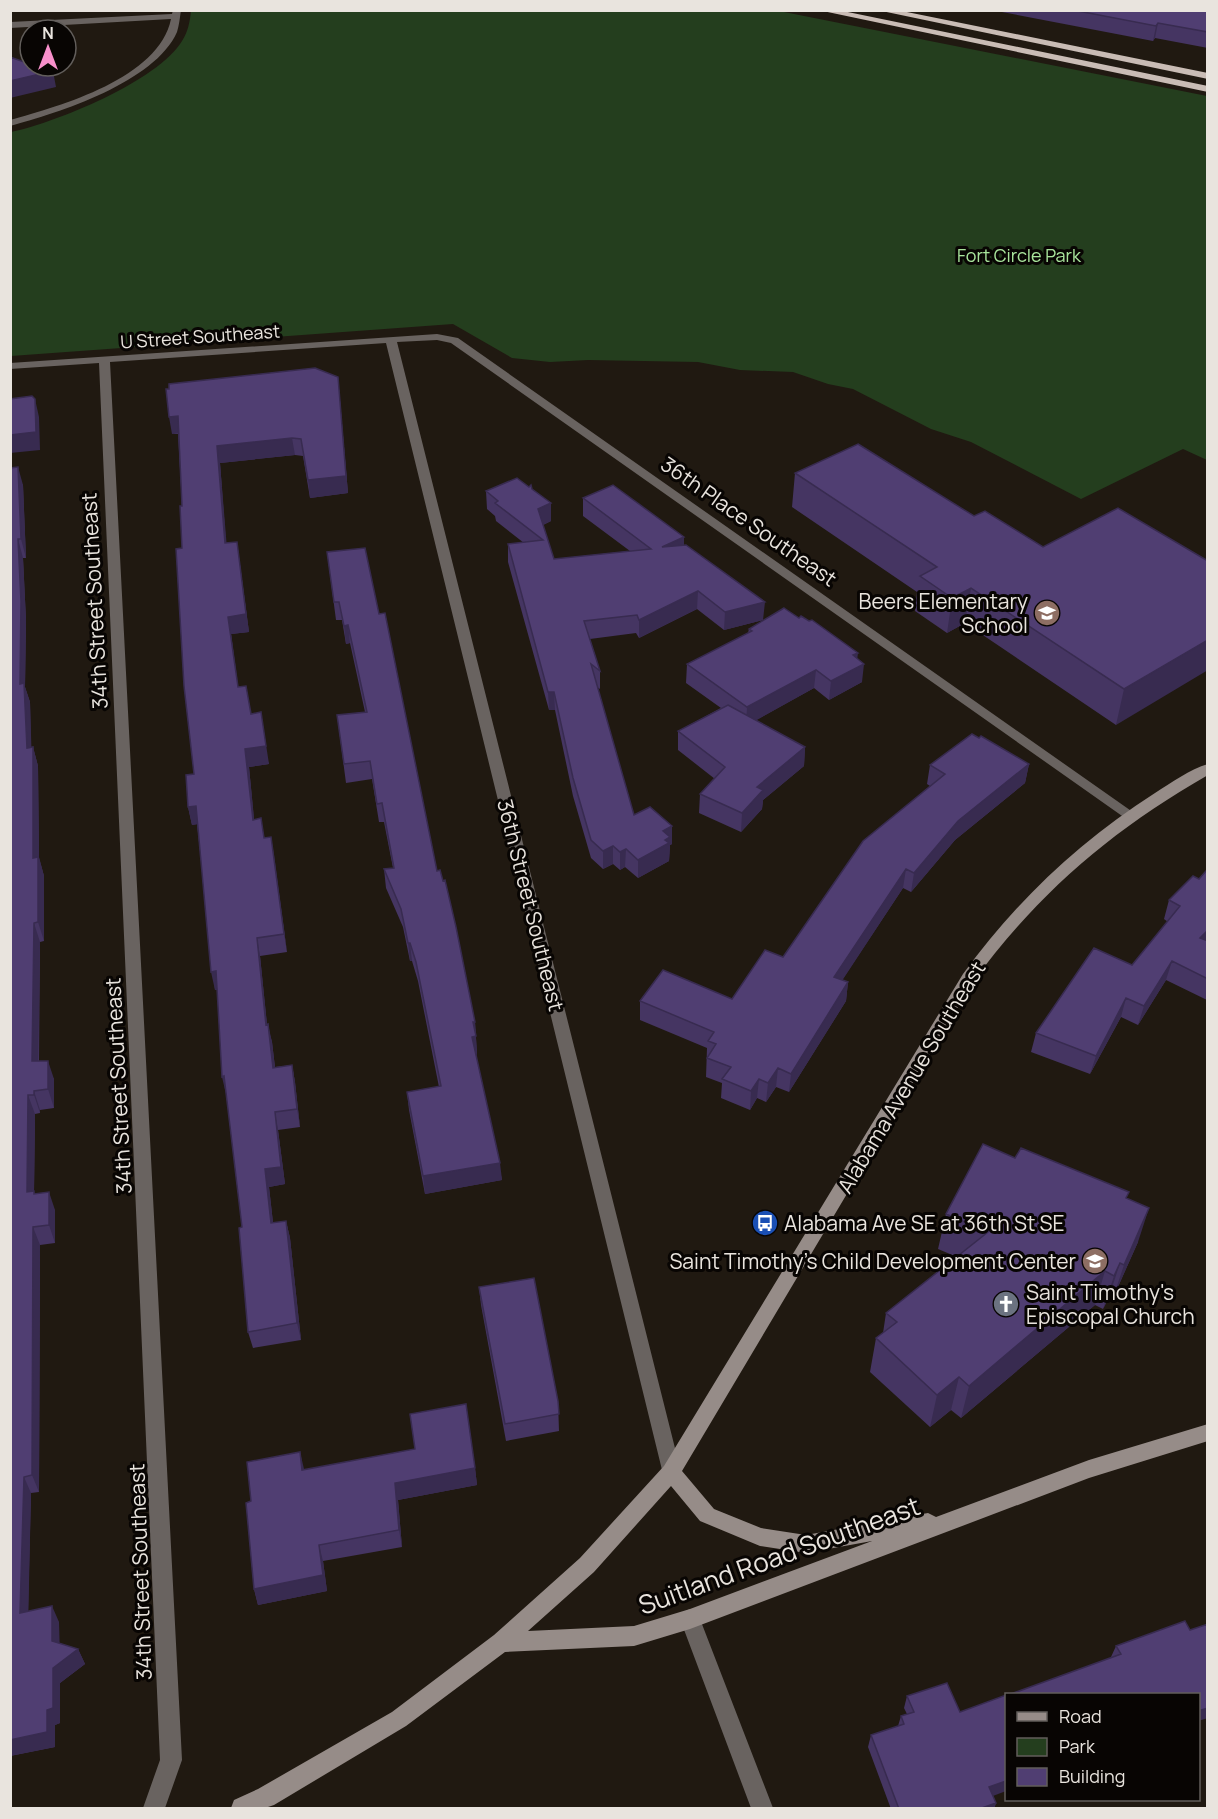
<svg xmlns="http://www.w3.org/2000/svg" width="1218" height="1819" viewBox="0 0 1218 1819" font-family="Manrope,sans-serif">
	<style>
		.green { fill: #243e1e }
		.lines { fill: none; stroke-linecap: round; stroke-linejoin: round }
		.minor { fill: #696360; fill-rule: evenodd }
		.secondary { fill: #968c88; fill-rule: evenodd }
		.trunk { fill: #c9bcb5; fill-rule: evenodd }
		.wall { fill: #453562 }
		.shaded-wall { fill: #382b50 }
		.building { fill: #503e72; stroke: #382b50; stroke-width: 1.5 }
		.labels { text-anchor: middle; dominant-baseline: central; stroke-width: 6; stroke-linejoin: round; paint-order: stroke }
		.far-park-label { font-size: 18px; fill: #a9e59c; stroke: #080503 }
		.far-street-label { font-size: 18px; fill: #e9e4de; stroke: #080503 }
		.street-label { font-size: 21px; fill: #e9e4de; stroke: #080503 }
		.poi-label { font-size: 21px; fill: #e9e4de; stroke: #080503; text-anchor: end }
		.near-street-label { font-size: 26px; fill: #e9e4de; stroke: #080503 }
	</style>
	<rect width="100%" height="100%" fill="#201911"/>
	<!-- green -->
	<path class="green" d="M191,11h588l428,85v364l-24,-11 -102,50 -110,-57 -40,-13 -78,-40 -25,-5 -35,-12 -53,-2 -42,-8 -110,-2 -38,2 -38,-4 -59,-34 -442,32v-224c44,-9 147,-51 171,-91 6,-9 8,-20 9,-30z"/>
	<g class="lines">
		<!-- minor -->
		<path class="minor" d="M173,10h8c-1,7 -2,16 -4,22 -22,50 -118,81 -167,94v-6c51,-14 149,-42 161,-101l-161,9v-6l162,-8z
			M437,334l21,4 679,477 -7,5 -5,-2 -674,-475 -14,-3 -40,2 284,1130 -3,6 -7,3 -7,-3 -278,-1135 -276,19 72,1398 -17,48h-22l17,-48 -61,-1397 -89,6v-6z
			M690,1609l7,3 3,7 73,189h-22l-71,-189 3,-7z"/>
		<!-- secondary -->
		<path class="secondary" d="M1208,764v11c-96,55 -170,118 -235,207l-291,489 32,38 47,19 45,7 122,-22 8,4 153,-57 119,-36v17l-119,37 -399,151 -56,17 -129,6 -99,74 -132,79 -9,3h-34l3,-8 24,-11 134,-77 102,-77 86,-77 84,-92 299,-492c53,-73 116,-132 192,-181 16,-10 35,-24 53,-29zM671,1486l29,35 60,25 46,7 66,-12 -182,68 -56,17 -106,5 66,-59z"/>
		<!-- trunk -->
		<path class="trunk" d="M818,10h20l370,76v6z
			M877,10h20l311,63v6z"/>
	</g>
	<!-- wall -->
	<path class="wall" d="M1002,10h206v38l-53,-10 -2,3 -151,-29z
		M338,377l10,116 -38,5 -7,-42 -8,-1 -75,8 6,80 11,-1 12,90 -18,2 7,53 13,27 18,50 -20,3 5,53 11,18 6,-1 16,115 -27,4 7,69 5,17 3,25 17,-2 3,17 5,45 -22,3 7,54 -16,3 4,36 13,-2 4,17 11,102 -48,8 -5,-16 -6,-105 -25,-237h-2l-18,-166 -5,1 -4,-18 6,-33 -12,-226v-42l-4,-72h-6z
		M10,468l13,17 3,73h-3l3,62 -1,67 5,15 1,45h2l5,19 1,92 5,18v65l-4,1 -1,119 15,18v29l-14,2v3l-5,1 -1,78 1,2 20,16v33l-15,2 -1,247 -8,1 -3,118 31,11v21l19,6 7,15 -25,19v40l-5,2v22l-45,9z
		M795,473l179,43 69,31 165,14 -92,164 -151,-102 -18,10 -32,-22 2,-19 -125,-85z
		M532,489l19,32 -8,4 11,34 76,-8 -47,-35v-18l101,39v8l79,75 -39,10 -27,-21 -58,29 -3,-5 -46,6 10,32v18l-3,-2 37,128 38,11v18l-2,1 -1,16 -31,17 -13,-11 -5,3 -7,-6 -10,5 -12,-11 -18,-62 -18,-86h-6l-41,-148v-18l16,-1 -28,-22 -1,-5 -8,-7 -1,-18z
		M327,552l52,62 58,257 38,151 2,32 -1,1 26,125 -77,14 -16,-84 -2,-18 32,-5 -21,-106 -6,-20h-2l-7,-34 -17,-39 -2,-19 9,-1 -9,-46h-5l-7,-43 -26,4 -9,-68 28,-3 -15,-69 -4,1 -4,-24h-6z
		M749,629l108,30 5,23 -33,18 -15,-12 -58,32 49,27 -1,19 -41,34 -1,9 -21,23 -42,-19 1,-19 15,-15 -37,-29v-19l43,-23 -35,-25 1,-19 61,-31z
		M1029,764l-4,19 -70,57 -44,52 -8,-4 -61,92 6,2 -2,19 -57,91 -13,-5 -10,15 -9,-4 -7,12 -29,-12 1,-15 -16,-6 1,-29 -67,-28v-19l92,-2 51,-42 147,-171 -3,-2 3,-19z
		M1208,872l-1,128 -41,-20 -28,45 -17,-8 -31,57 -59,-22 5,-19 96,-68 36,-43 -4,-3 5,-19z
		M1015,1158l112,40 11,44 -25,56 -4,-1 -6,12 -8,-4 -134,113 -10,-8 -21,17 -60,-55 6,-34 7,-5 3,-20 71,-56 -19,-8 8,-35z
		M479,1287l79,114 1,30 -53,10 -25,-136z
		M475,1468l2,17 -79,15 4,47 -79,14 4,30 -69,14 -4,-16 50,-119z
		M1116,1646l82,75 -87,-64z
		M907,1696l86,100 3,7 -2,6h-103l-23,-62 3,-12 27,-9 3,-10 6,-2 -3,-6z"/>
	<!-- shaded-wall -->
	<path class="shaded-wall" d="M1158,23l-3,15 -2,3 3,-15z
		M53,71l3,16 -46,11v-17z
		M338,377l10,116 -38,5 -2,-18z
		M35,399l4,18 1,33 -30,3v-18z
		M178,416l3,17 -9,1 -3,-17z
		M292,438l3,17 -75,8 8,98 -3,-18 -8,-97z
		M18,467l5,18 3,73 -5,-19z
		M551,503v18l-12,6 -1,-18z
		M684,537v18l-22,-8z
		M18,539l5,19 3,62 -1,67 5,15 2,65 -5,-19 -7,-64z
		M237,542l12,90 -18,2 10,71 -13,-88z
		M971,588l-6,35 -18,10 5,-35z
		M698,591l-1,18 -58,29v-18z
		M765,602l-2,18 -39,10 1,-18z
		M348,625l2,18 -4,1 -2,-18z
		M1208,640v30l-92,55 8,-36z
		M858,653l-2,15 8,-4 -2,18 -33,18 2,-19 22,-26z
		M816,670l-2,18 -68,38 1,-19z
		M548,692h6l1,18h-6z
		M261,712l8,52 -20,3 7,71 -3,-18 -8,-71z
		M33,747l5,19 1,91 5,19v65l-6,-19 -5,-64z
		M805,747l-1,19 -41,34 -1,9 -21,23 1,-19 15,-26z
		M1029,764l-4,19 -70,57 -44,52 3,-19 44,-52z
		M196,806l3,18 -7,1 -4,-18z
		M672,826v18l-2,1 -1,16 -31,17v-18l25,-29z
		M271,837l3,18 13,97 -3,-18z
		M613,846v18l-10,5v-18z
		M626,849l-1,18 -5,3v-18z
		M906,869l-3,19 -71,108 2,-19z
		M34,923l6,19 -2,137 -6,-18z
		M1208,930v13l-8,-5z
		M257,938l3,18 9,87 -3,-18z
		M408,943h2l2,18h-2z
		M1172,961l-6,19 -28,45 6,-19z
		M216,971l4,18 -5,1 -4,-18z
		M848,982l-2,19 -57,91 2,-18z
		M1126,998l-5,19 -31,57 6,-18z
		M473,1022h2l2,32 -4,1 -1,-18z
		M268,1024l4,18 5,43 -4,-17z
		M48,1061l6,18v29l-6,-19z
		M292,1065l3,17 5,45 -3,-18z
		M778,1068l-2,19 -10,15 2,-19z
		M224,1076l2,18 -4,-17z
		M759,1079l-2,19 -7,12 1,-19z
		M34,1091l6,19v3l-6,-18z
		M28,1095l7,19 -1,78 6,17 -13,-17z
		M275,1112l3,18 7,54 -16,3 6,53 -4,-17 -6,-54z
		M500,1163l2,17 -77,14 -2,-18z
		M49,1192l6,18v33l-6,-18z
		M1149,1208l-11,34 -25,56 11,-33z
		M286,1221l4,17 11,102 -4,-17z
		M33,1227l7,18 -1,247 -7,-17z
		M1120,1263l-11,34 -6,12 11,-33z
		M1105,1271l-10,34 -134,113 8,-32z
		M959,1377l-8,33 -21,17 7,-32z
		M300,1452l4,17 2,18 -4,-17z
		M475,1468l2,17 -79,15 4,47 -3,-17 -4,-47z
		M24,1477l7,16 -3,136 -8,-16z
		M319,1545l4,16 4,30 -69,14 -4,-16z
		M52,1606l7,16 1,34 -8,-15z
		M78,1649l7,15 -25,19v40l-5,2v22l-45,9v-16l37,-30 6,-42z
		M1208,1708v10l-10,3v-10z
		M1006,1781v10l-21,8 4,-12z
		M996,1803l-2,6h-15z"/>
	<!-- building -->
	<path class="building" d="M1073,10h135v22l-50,-9 -2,3z
		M10,57l20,7v2h8l15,5 -43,10z
		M315,368l23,9 8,99 -38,4 -7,-41 -9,-1 -75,8 8,97 12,-1 9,72 -18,3 10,70 8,-1 5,28 10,-2 5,34 -21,3 8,71 8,-2 3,20 7,-1 13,97 -27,4 9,87 2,-1 5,44 19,-3 5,44 -22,3 6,55 -16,2 6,54 15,-2 11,102 -49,9 -9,-104 3,-1 -18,-151 -2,1 -6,-106 -5,1 -15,-166 -8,1 -2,-32 8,-1 -10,-88 -8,-137 6,-1 -2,-42h2l-4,-90 -9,1 -3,-28h3v-5z
		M32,396l3,3 1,33 -26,3v-36z
		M858,444l116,72 11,-5 58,36 75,-39 90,53v79l-84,49 -153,-101 -19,10 -32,-22 17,-9 -142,-94z
		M18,467l3,72h-3l3,62 -1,83 4,-1 3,65 6,-1v111l5,-1v65l-4,1 -2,138h16v28l-14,2v4h-6l-1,97 7,-1v3l15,-2v33l-16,2 -1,248 -8,2 -4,136 32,-7v35l26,8 -25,19v40l-6,2v22l-37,8v-1272z
		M517,478l12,9 2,-2 1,4 19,14 -13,6 16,50 97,-10 -68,-51 30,-13 71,52 -22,10 24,-2 79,57 -40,10 -27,-21 -59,29 -2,-5 -53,6 16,50 -9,-7 43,151 16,-8 22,19 -9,5 7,6 -5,3 4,3 -31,17 -12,-11 -6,3 -7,-6 -10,5 -12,-11 -18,-62 -19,-86h-6l-40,-148 35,-4 -48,-37 3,-2 -12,-10z
		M365,548l14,66 6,-1 52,258 3,-1 3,11 2,-1 11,47 19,95h-2l3,14 -4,1 28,126 -77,13 -16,-84 34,-6 -25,-124 -6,-19h-2l-7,-34 -17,-40 10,-1 -12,-65 -5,1 -7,-43 -26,3 -7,-49 30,-3 -19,-87 -4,1 -5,-24h-5l-7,-50z
		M784,608l15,10 2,-2 8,5 3,-1 46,33 -5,2 11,9 -33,17 -15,-11 -69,37 -60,-43 65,-33 -3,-2z
		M728,705l77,42 -48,40 6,3 -21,23 -42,-19 25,-27 -47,-36z
		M972,734l7,4 2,-2 48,28 -71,57 -44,52 -8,-4 -72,108 14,5 -57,92 -13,-6 -10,15 -9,-4 -8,12 -29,-12 9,-12 -24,-9 9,-14 -8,-3 6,-9 -74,-31 23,-31 69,29 33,-49 18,7 80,-116 82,-67 -15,-9z
		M1206,871l2,1v58l-8,8 8,3v38l-36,-18 -28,45 -18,-8 -30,58 -60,-23 58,-85 38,17 48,-59 -11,-6 24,-24 6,3z
		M983,1144l32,14 6,-10 108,44 -3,6 23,10 -25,57 -4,-2 -6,13 -9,-5 -136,115 -10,-9 -22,18 -61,-57 21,-16 -11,-9 102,-81 -42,-18z
		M534,1278l24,123 1,13 -54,10 -26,-137z
		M466,1404l9,64 -80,15 4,47 -80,15 4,30 -69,14 -8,-86 5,-2 -4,-39 53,-10 2,18 113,-21 -5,-35z
		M1185,1621l5,9 18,-6v84l-10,3v-16h-190l113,-41 -5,-8z
		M947,1683l13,29 46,-17v86l-17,6 7,16 -17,6h-80l-28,-74 33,-11 -3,-8 13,-4 -7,-16z"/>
	<!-- icons -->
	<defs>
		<g id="school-disc" transform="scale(1.35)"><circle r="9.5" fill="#8d6e63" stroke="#080503"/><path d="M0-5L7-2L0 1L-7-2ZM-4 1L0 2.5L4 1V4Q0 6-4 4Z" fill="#fff"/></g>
		<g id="bus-disc" transform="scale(1.35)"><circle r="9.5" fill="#1a4fb4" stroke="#080503"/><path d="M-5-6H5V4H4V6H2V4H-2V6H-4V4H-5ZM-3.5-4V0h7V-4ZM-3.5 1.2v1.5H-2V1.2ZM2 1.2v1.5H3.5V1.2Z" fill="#fff"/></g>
		<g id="church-disc" transform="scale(1.35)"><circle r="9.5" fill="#6b7280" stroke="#080503"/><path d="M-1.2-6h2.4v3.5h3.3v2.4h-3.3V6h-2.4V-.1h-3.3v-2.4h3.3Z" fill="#fff"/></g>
	</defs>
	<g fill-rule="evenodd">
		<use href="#school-disc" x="1047" y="613"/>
		<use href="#bus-disc" x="765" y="1223"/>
		<use href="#school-disc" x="1095" y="1261"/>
		<use href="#church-disc" x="1006" y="1304"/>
	</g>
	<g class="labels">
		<!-- far-park labels -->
		<g class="far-park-label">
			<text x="1019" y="255">Fort Circle Park</text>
		</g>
		<!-- far-street labels -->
		<g class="far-street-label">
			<text transform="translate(200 336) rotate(-4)">U Street Southeast</text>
		</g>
		<!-- street labels -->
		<g class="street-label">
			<text transform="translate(749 521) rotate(35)">36th Place Southeast</text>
			<text transform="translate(94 601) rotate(-93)">34th Street Southeast</text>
			<text transform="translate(531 905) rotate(76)">36th Street Southeast</text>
			<text transform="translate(911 1077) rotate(-59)">Alabama Avenue Southeast</text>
			<text transform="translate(118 1086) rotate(-93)">34th Street Southeast</text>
			<text transform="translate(140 1572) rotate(-92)">34th Street Southeast</text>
		</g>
		<!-- poi labels -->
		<g class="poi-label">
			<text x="1028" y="601">Beers Elementary<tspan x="1028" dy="24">School</tspan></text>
			<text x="784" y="1223" text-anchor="start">Alabama Ave SE at 36th St SE</text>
			<text x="1076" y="1261">Saint Timothy's Child Development Center</text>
			<text x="1026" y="1292" text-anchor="start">Saint Timothy's<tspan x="1026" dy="24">Episcopal Church</tspan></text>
		</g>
		<!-- near-street labels -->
		<g class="near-street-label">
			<text transform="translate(779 1555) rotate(-20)">Suitland Road Southeast</text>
		</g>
	</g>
	<!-- border -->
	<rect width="1218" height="1819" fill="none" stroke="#e9e4de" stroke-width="24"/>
	<!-- legend -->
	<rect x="1005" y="1693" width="195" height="108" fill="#080503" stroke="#625e5b" stroke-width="1.5"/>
	<rect x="1017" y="1712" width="30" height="9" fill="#968c88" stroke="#625e5b" stroke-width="1.5"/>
	<text x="1059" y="1723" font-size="18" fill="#e9e4de">Road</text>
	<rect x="1017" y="1738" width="30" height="18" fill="#243e1e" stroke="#625e5b" stroke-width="1.5"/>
	<text x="1059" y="1753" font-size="18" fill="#e9e4de">Park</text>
	<rect x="1017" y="1768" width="30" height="18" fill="#503e72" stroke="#625e5b" stroke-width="1.5"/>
	<text x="1059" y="1783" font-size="18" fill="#e9e4de">Building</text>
	<!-- north arrow -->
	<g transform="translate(48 48)"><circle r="28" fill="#080503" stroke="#625e5b" stroke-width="1.5"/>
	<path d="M0-4.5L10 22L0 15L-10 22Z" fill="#f890cb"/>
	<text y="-9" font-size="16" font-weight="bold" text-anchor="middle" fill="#e9e4de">N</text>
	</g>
</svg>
